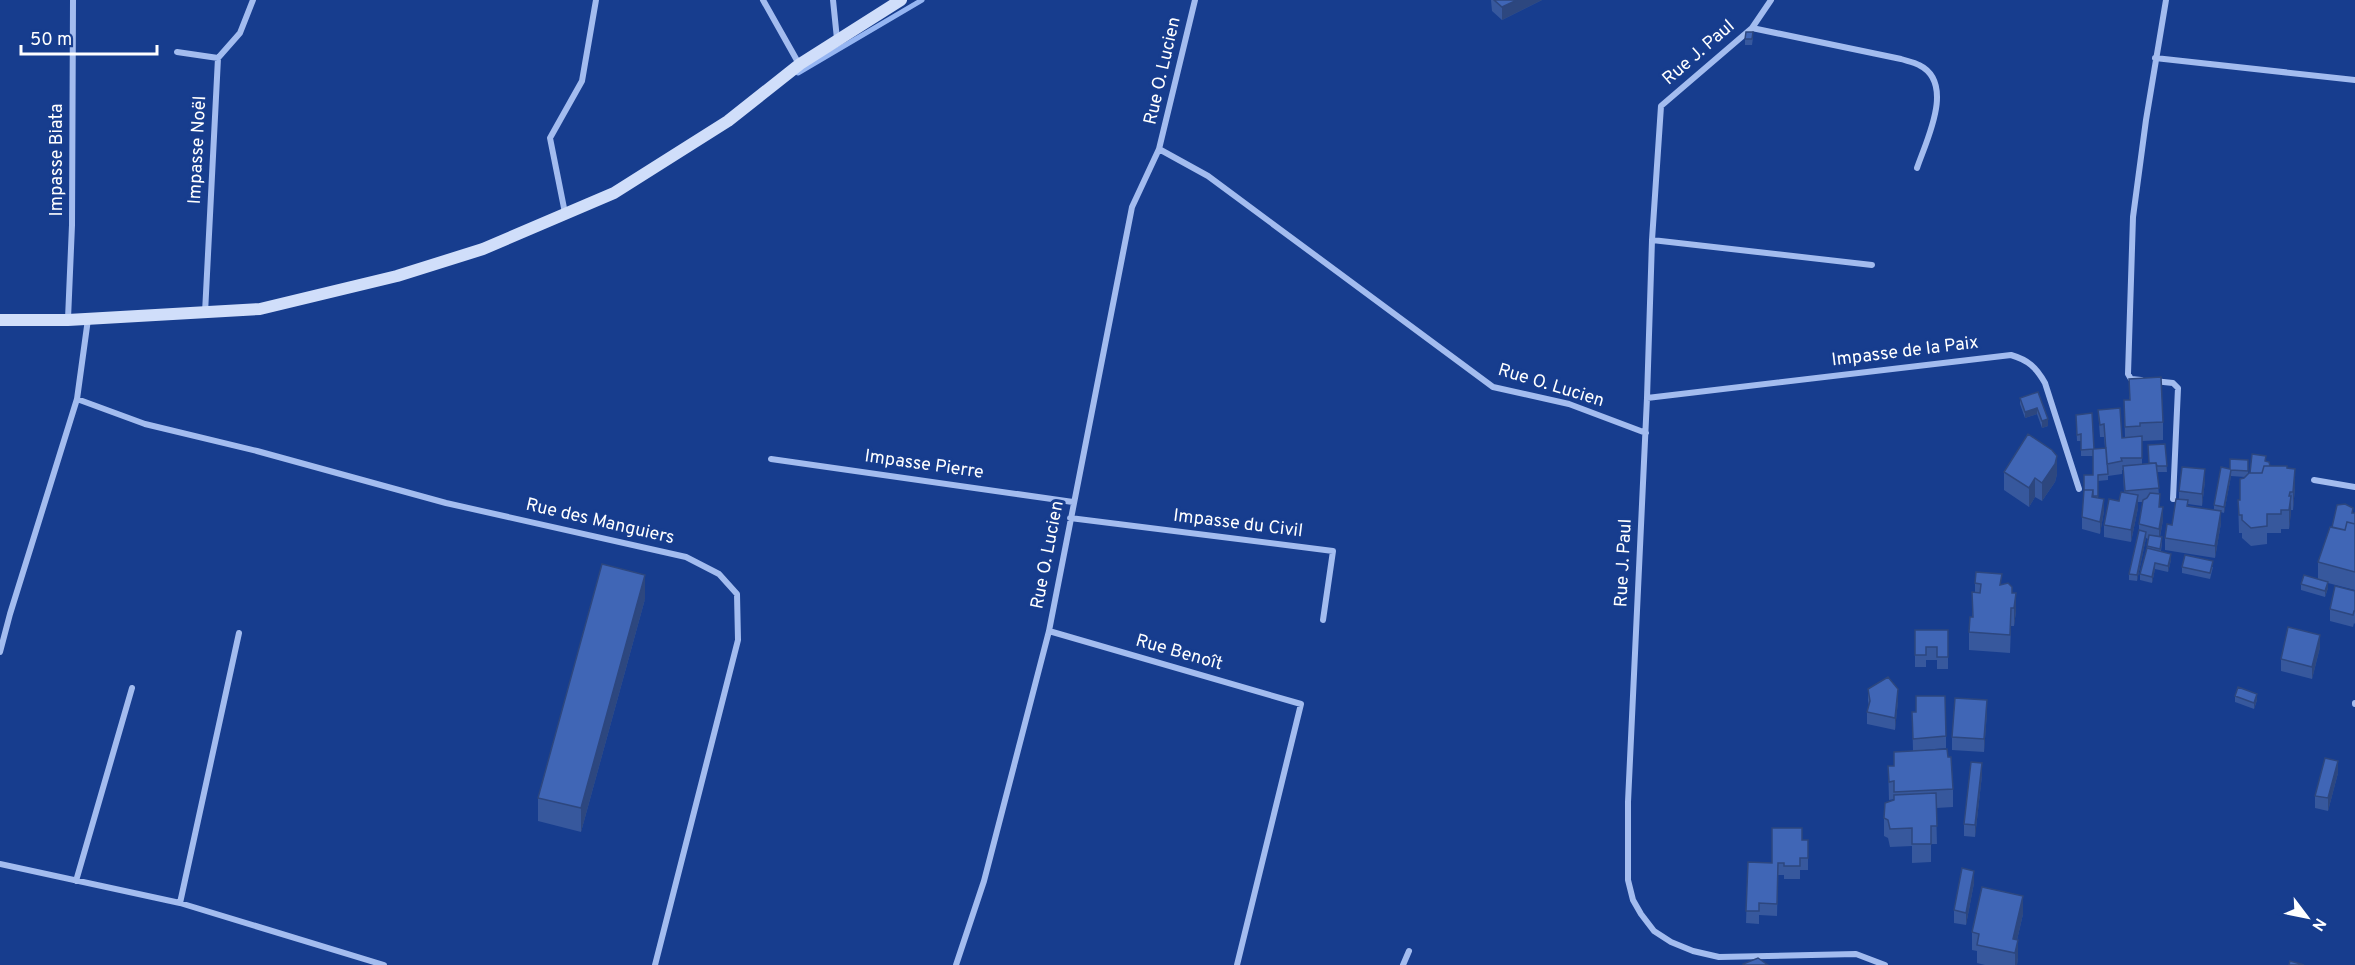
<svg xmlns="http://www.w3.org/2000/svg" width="2355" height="965" viewBox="0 0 2355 965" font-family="Overpass,sans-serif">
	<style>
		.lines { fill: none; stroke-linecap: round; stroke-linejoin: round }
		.stream { stroke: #95b5f2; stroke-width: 5 }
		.street { stroke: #a3bcef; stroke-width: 6 }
		.secondary { stroke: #d0defa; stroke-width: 12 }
		.wall { fill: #37589d }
		.shaded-wall { fill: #2d477f }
		.building { fill: #4066b6; stroke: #2d477f; stroke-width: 1.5 }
		.labels { text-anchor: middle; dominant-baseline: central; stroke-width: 6; stroke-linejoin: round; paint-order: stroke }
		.street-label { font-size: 18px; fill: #fff; stroke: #173d8e }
	</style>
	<rect width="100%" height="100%" fill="#173d8e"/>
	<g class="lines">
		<!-- stream -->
		<path class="stream" d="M798,73l124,-73"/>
		<!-- street -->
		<path class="street" d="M763,0l36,64
			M833,0l4,39
			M1771,0l-19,28 -91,78 -9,134 -5,158 -19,404v78l5,20 8,14 13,17 17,11 22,9 26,6 137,-3 29,11
			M1752,28l149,31c6,2 13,3 18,6 37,18 7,76 -2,103
			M177,52l41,6
			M2155,58l200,22
			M1159,149l49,27 285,211 76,17 77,29
			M565,213l-15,-75 32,-57 14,-81
			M1652,240l220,25
			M205,313l13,-255 22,-25 13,-33
			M68,319l4,-94 1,-225
			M2141,380l-10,-1 -3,-5 5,-157 13,-97 20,-120
			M2154,381l19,2 5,5 -5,111
			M1647,398l364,-43c17,5 25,12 34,28l34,106
			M77,399l68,25 112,27 189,52 240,54 33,17 18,20 1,46 -83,325
			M771,459l302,43
			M2314,480l41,7
			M1070,518l263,33 -10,69
			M1049,631l252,73 -64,261
			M0,652l10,-38 67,-215 11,-80
			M2355,703v1
			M0,864l180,39 204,62
			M76,881l56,-193
			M180,903l59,-270
			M956,965l28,-84 65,-250 83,-424 27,-58 36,-149
			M1403,965l6,-14"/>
		<!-- secondary -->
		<path class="secondary" d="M0,320h68l192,-11 137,-33 86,-27 131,-56 114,-72 72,-57 101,-64"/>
	</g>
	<!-- wall -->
	<path class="wall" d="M1491,0h51l-40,20 -10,-9z
		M1753,38l-1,7h-7v-6z
		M2129,379l34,43v18l-21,1v23l7,-1 16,-19 2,28h-10l3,35 3,13 -3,17 2,6 -1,8 10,9 -3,12 -13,-3 -3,14 -12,-3v-6l7,-25 1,-10 -2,-1 -9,43 -8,-1v-6l10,-44v-6l4,-22h-5v6l-7,34 -27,-5v-12l20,-32 -1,-23h-1v4l-14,2v4l-10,1v17l6,13 -4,23 -18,-5v-12l11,-42v-19h-12v-15h-4l-1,-20 18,28 11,-1 -1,-11h-4l-2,-27 24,28h3l-1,-38h5z
		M2038,392l10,34 -6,2 -5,-14 -12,4 -5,-14v-6z
		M2248,460v14l18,-13 4,5 17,2 8,19 -2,23h-2l-2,19h-8v4h-14v11l-16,2 -9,-8v-5h-3l-1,-33h2v-21l4,-1 1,-1 -14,-1 -7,37 -3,-1v11l-6,35 -50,-8v-12l7,-13 7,-26v-8l26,-10 -3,25 -14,-2v2l26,4v-5l16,-36z
		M2004,472l53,2 -2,8 -13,19 -7,-4 -6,10 -25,-17z
		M2353,513h2v77l-27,-7v5l-3,9 -24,-7v-6l17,-5v-17l14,-35z
		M2182,567h31l-3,12 -28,-6z
		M1975,583l27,2 10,8 4,18 -2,15h-3l-1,27 -41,-3v-18l3,-15v-25l3,1z
		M2355,591v33l-1,-1 -1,4 -23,-6v-12z
		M645,599l-64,233 -43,-11v-23z
		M1915,630h33v39h-11v-9h-11v7h-11z
		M2320,647l-8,32 -31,-8v-12z
		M1868,689l30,12 -3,29 -28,-6v-12l2,-6 -1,-5z
		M2235,696l22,4 -3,9 -19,-7z
		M1912,712l34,24v12l-33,3 35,6 5,32v18l-17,1 1,36h-6v18l-19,1v-17l-22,1 -2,-9 -4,-2v-18l10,-18v-1l-5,1 -1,-34h6v-14l19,-1z
		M1987,712l-3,40 -32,-2v-13z
		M2338,773l-10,38 -13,-3v-12z
		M1982,775l-7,62 -11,-1v-12z
		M1802,840h6v30h-8v9h-16v-4h-6l-1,41 -18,-1v9l-13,-1 2,-61 24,1z
		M1974,883l-8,42 -12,-2v-13z
		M2023,914l-6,26 1,18 -1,7h-32l-8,-2v-12l-5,-1v-18z"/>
	<!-- shaded-wall -->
	<path class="shaded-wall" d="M1517,0h25l-40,20v-13z
		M2037,408v6l-12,4v-6z
		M2048,419v7l-6,2v-7z
		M2057,456v18l-2,8 -13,19v-18z
		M2205,469v12l-3,25v-12z
		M2295,469v18l-2,23v-18z
		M2231,470v6l-7,37v-6z
		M2035,478v19l-6,10v-19z
		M2290,492v16l1,-12v18l-2,15v-33z
		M2138,495v13l-7,34v-12z
		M2104,499v12l-4,23v-12z
		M2163,507v13l-4,21v-12z
		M2221,511v12l-6,35v-12z
		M2146,532v6l-9,43v-6z
		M2171,554v6l-3,12v-6z
		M2155,563v6l-3,14v-6z
		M645,575v24l-64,233v-24z
		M2328,582v6l-3,9v-6z
		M2016,593v18l-2,15v-18z
		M2320,635v12l-8,32v-12z
		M1898,689v12l-3,29v-12z
		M2257,694v6l-3,9v-6z
		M1987,700v12l-3,40v-13z
		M2338,761v12l-10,38v-13z
		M1982,763v12l-7,62v-12z
		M1974,871v12l-8,42v-12z
		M2023,896v18l-9,39 -1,-14z
		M2018,940v18l-1,7h-2v-12z"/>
	<!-- building -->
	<path class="building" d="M1494,0h23l-15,7z
		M1746,32h7l-1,7h-7z
		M2161,377l2,45 -23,1v3l-15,1 -1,-27h6l-1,-21z
		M2038,392l10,27 -6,2 -5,-13 -12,4 -5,-14z
		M2120,408l2,30 20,-2v22h-21l1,3 -15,3 -3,-40 -4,1 -2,-15z
		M2092,413l2,36 12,-1 2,26 -10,1v21h-5v-6h-9v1v-16h9v-26l-12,1v-16l-4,1 -1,-20z
		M2028,434l24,16 5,6 -2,8 -13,19 -7,-5 -6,10 -25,-16z
		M2165,444l2,22h-10l-1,-3h-7l-1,-18z
		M2252,454l14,2 -1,5 4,1 1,4h-6l-2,7h-12z
		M2230,459l18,1v11l-17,-1 -7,37 -10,-2 7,-38 9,2z
		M2156,463l3,25 -34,3 -2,-25z
		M2264,466h23v2l8,1 -2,23h-3l-1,4h2l-2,14h-8v4h-14v12l-16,2 -9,-8v-5h-3l-1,-15h2v-21l4,-1 5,-5h13z
		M2182,467l23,2 -3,25 -23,-3z
		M2084,490h9l-1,7 12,2 -4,23 -18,-5z
		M2121,492l17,3 -7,35 -27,-5 5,-26 10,2z
		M2150,493l10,1 -1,13h4l-4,22 -20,-5 4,-24 4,-2z
		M2176,499l12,1 -1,6 34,5 -6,35 -50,-8 2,-14 5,1z
		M2345,504l8,4 -1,5h3v11l-8,-2 -2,8 -13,-3 5,-22z
		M2347,522l8,2v48l-37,-10 12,-35 15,3z
		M2139,530l7,2 -9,43 -8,-1z
		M2149,535l13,2 -2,12 -13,-3z
		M2147,548l24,6 -3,12 -13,-3 -3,14 -12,-3z
		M2185,555l28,6 -3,12 -28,-6z
		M602,564l43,11 -64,233 -43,-10z
		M1976,572l26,2 -2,11 8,-2 4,4v6h4l-2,15h-3l-1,27 -41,-3 1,-15h3l-1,-25 8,1 1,-9 -6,-1z
		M2304,575l24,7 -3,9 -24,-7z
		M2335,586l20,5v20h-1l-1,4 -23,-6z
		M2288,627l32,8 -8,32 -31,-8z
		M1915,630h33v27h-11v-10h-11v8h-11z
		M1888,677l10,12 -3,29 -28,-6 3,-11 -2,-12z
		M2238,687l19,7 -3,9 -19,-7z
		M1916,696h29l1,40 -33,3 -1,-27h4z
		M1955,698l32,2 -3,39 -32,-2z
		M1947,749l1,8h3l2,32 -59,3v-11l-5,1 -1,-16h6v-14z
		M2325,758l13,3 -10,37 -13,-2z
		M1971,762l11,1 -7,62 -11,-1z
		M1936,793l1,33h-6v18h-19v-16l-22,1 -2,-9 -4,-2 1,-15 9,-3v-5z
		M1772,828h30v12h6v18h-8v8h-16v-3h-6l-1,41 -18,-1v8h-13l2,-49 24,1z
		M1962,868l12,3 -8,42 -12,-3z
		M1982,887l41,9 -10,43 5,1 -3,13 -38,-8 2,-11 -7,-2z
		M1758,958l10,7h-25v-1z
		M2290,961l14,4h-15z"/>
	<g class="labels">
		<!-- street labels -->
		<g class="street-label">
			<text transform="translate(1699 53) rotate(-41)">Rue J. Paul</text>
			<text transform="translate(1163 71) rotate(-77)">Rue O. Lucien</text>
			<text transform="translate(198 150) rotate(-87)">Impasse Noël</text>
			<text transform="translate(57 160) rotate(-90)">Impasse Biata</text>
			<text transform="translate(1905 352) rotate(-7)">Impasse de la Paix</text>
			<text transform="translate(1551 386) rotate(17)">Rue O. Lucien</text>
			<text transform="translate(924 465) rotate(8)">Impasse Pierre</text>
			<text transform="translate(600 522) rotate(13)">Rue des Manguiers</text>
			<text transform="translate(1238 524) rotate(7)">Impasse du Civil</text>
			<text transform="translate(1048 555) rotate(-79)">Rue O. Lucien</text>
			<text transform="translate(1624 563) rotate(-87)">Rue J. Paul</text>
			<text transform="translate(1179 653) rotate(16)">Rue Benoît</text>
		</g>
	</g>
	<!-- north arrow -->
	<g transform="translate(2307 917) rotate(122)" stroke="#173d8e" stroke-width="4.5" paint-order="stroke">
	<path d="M0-4.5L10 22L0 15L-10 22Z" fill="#ffffff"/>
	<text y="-9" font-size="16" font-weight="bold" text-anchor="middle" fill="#ffffff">N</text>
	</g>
	<!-- scale -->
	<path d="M21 45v9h136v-9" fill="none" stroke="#ffffff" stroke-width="3"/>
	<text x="30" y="45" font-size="18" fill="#ffffff" stroke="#173d8e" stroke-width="4.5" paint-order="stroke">50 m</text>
</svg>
